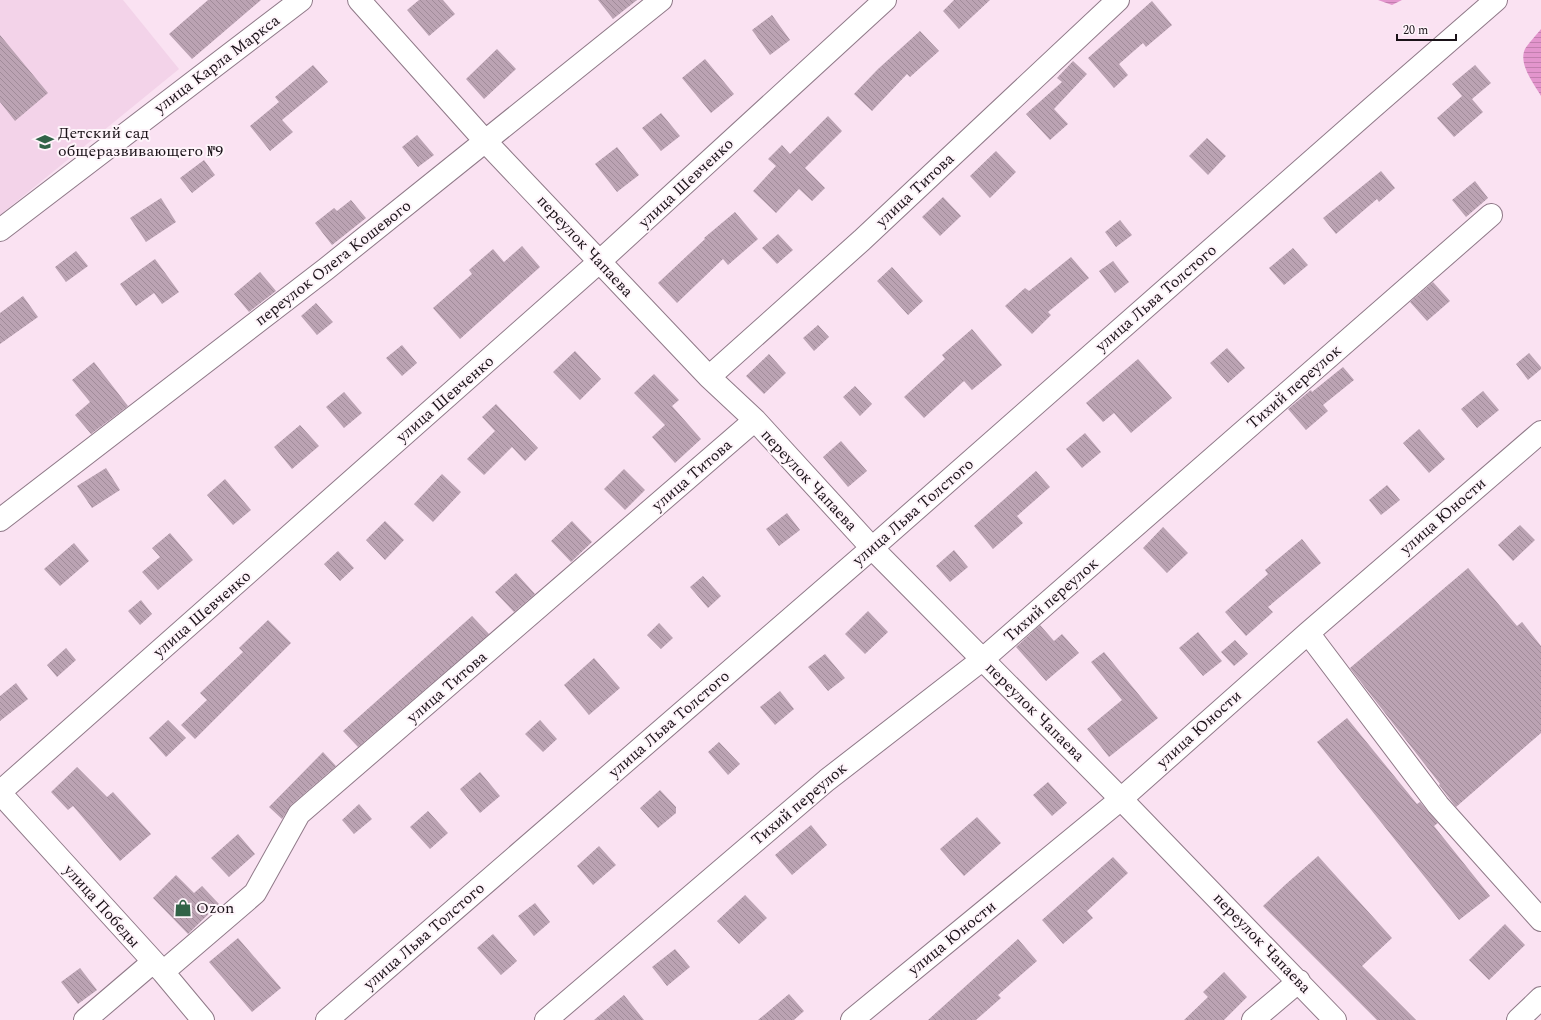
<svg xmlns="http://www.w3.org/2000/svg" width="1541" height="1020" viewBox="0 0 1541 1020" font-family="Spectral,serif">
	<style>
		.built { fill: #f3d3e9 }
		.water { fill: url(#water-rules) }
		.building { fill: url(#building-back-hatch) }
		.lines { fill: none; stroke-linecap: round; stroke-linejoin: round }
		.minor-casing { stroke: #8f7988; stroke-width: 24 }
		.minor { stroke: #fff; stroke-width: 22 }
		.labels { text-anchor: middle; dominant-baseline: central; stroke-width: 4; stroke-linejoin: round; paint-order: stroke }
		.street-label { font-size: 16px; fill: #1a1218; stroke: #fef4fa }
		.poi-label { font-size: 16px; fill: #1a1218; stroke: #fef4fa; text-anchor: start }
	</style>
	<defs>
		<pattern id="water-rules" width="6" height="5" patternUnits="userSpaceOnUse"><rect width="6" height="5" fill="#e395cd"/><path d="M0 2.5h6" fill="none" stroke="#c27faf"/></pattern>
		<pattern id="building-back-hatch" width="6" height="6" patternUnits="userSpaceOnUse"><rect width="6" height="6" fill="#bba3b3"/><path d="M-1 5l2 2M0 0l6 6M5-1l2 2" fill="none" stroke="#a08b99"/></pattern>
	</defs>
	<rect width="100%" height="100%" fill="#fae2f2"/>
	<!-- built -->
	<path class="built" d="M0,0h123l56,69 -179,146z"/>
	<!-- water -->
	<path class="water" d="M1378,0h24l-10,5z
		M1541,29v67c-7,-12 -23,-32 -16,-47 2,-4 12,-15 16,-20z"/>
	<!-- building -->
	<path class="building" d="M208,0h53l-69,59 -23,-25z
		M419,0h24l12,14 -26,22 -22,-26z
		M598,0h39l-24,19z
		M954,0h36l-31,29 -16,-18z
		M1152,1l20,24 -26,22 -3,-4 -24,21 9,11 -14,13 -26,-30z
		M772,15l18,25 -20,15 -18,-25z
		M920,31l19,20 -29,26 -3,-3 -35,37 -18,-17 24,-25z
		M0,35l48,58 -33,28 -15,-19z
		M497,49l19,20 -32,30 -18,-20z
		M705,59l29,35 -23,19 -29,-35z
		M1073,61l14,13 -33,35 14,15 -18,16 -24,-26 36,-32 -5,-4z
		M313,65l15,17 -46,38 11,12 -23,19 -20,-25 29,-24 -4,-5z
		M1475,65l16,18 -19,16 11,13 -29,25 -17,-19 25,-22 -10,-12z
		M661,113l19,23 -19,15 -19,-23z
		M828,116l14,15 -37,37 20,20 -13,13 -13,-12 -23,24 -23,-22 23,-25 -8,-7 14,-14 8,9z
		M417,135l17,20 -16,12 -16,-20z
		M1207,138l19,18 -18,19 -19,-19z
		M617,147l22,28 -22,17 -22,-28z
		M996,151l20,21 -26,26 -20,-22z
		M204,160l11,15 -23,18 -12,-15z
		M1381,171l14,17 -16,14 -2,-3 -41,35 -13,-16z
		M1475,181l13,17 -22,19 -14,-17z
		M943,197l18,19 -21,20 -18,-19z
		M161,198l15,24 -30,20 -16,-24z
		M351,200l15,18 -34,27 -17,-22 19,-15 3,3z
		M735,212l23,27 -30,26 -5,-6 -46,44 -19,-20 47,-44 -1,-1z
		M1120,220l12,15 -16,12 -11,-15z
		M778,234l15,16 -16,14 -15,-16z
		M522,246l18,21 -80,72 -27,-31 39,-34 -3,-4 24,-21 11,13z
		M1293,248l15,17 -24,20 -15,-17z
		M76,251l12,15 -22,16 -11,-15z
		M1071,257l18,21 -41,34 3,3 -19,19 -27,-28 20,-18 4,3z
		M155,259l24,33 -17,12 -8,-11 -18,13 -16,-22z
		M1113,261l16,21 -14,11 -16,-22z
		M892,267l31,34 -15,14 -31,-34z
		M260,272l16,19 -27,21 -15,-18z
		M1433,282l17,19 -23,20 -17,-19z
		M23,296l15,21 -38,27v-31z
		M316,303l17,19 -16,13 -16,-19z
		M818,325l11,12 -15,14 -11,-13z
		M972,329l30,36 -30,25 -8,-9 -40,37 -20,-21 41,-38 -3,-4z
		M402,345l15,18 -15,13 -16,-18z
		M1227,348l18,20 -17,15 -18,-20z
		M575,351l26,28 -21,21 -27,-28z
		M1529,353l12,14v2l-13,11 -12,-16z
		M769,354l17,19 -22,21 -18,-18z
		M1138,359l34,39 -41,35 -17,-20 -11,9 -17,-19z
		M94,362l34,44 -37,28 -16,-19 15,-13 -18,-22z
		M1343,367l11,13 -31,25 5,6 -22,19 -18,-21 23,-19 1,2z
		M654,374l25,26 -7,6 29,33 -26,24 -23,-26 13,-12 -31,-32z
		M855,386l17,18 -12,12 -17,-19z
		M1483,391l16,19 -22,18 -16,-19z
		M344,392l18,21 -18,15 -18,-21z
		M496,404l42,44 -13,13 -13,-14 -28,28 -17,-16 28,-28 -13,-14z
		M300,425l19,21 -27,23 -18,-22z
		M1419,429l26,30 -16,14 -26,-30z
		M1085,433l16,19 -19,16 -16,-19z
		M841,441l26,30 -19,16 -25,-30z
		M106,468l14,22 -28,18 -15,-22z
		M624,469l21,21 -20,20 -21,-21z
		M1036,471l14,16 -33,29 6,7 -30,26 -19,-23z
		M442,474l19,18 -28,30 -19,-18z
		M225,479l26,31 -18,15 -26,-30z
		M1387,485l13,15 -19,15 -12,-15z
		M787,513l13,17 -21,16 -13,-17z
		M385,521l19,19 -19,20 -19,-20z
		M572,521l20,21 -21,20 -20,-21z
		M1520,525l15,15 -22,21 -15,-16z
		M1163,527l25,26 -21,20 -24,-25z
		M170,533l23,27 -35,30 -16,-18 18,-15 -8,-9z
		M1302,539l19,24 -53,44 5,5 -27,24 -21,-24 43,-38 -3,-4z
		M74,543l15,18 -29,25 -16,-17z
		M954,550l14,17 -18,15 -14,-16z
		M338,551l16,17 -14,13 -16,-17z
		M1468,568l49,58 5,-4 19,24v87l-85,74 -17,-22 1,-1 -90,-116z
		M516,573l19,21 -21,18 -19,-20z
		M703,576l18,20 -13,12 -18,-21z
		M141,600l11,14 -12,11 -12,-14z
		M868,611l20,21 -23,22 -20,-20z
		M472,616l17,18 -131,113 -15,-16z
		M268,620l23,23 -96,96 -14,-14 26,-25 -7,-7 43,-41 -4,-4z
		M659,623l14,15 -12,11 -14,-14z
		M1040,625l14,16 8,-7 17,19 -33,28 -30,-34z
		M1198,632l24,29 -19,15 -24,-28z
		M1235,640l13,14 -14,12 -13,-14z
		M66,648l10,12 -19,17 -10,-12z
		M1104,652l54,66 -49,39 -22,-28 35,-29 -31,-38z
		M825,654l20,24 -17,13 -20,-24z
		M594,658l26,30 -31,27 -25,-30z
		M16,683l12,16 -28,22v-25z
		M780,691l14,18 -19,16 -15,-18z
		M1347,718l70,86 3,-2 18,21 -4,3 56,70 -31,24 -142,-178z
		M168,720l18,18 -20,19 -17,-19z
		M540,720l17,19 -14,13 -18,-18z
		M719,742l21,22 -12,11 -20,-23z
		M323,752l13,14 -45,39 -9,14 -13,-12z
		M77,767l30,30 6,-5 38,42 -31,27 -47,-55 -5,4 -17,-18z
		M480,772l20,24 -20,17 -20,-24z
		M1048,782l19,21 -15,13 -19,-21z
		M660,790l16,17v6l-18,15 -18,-20z
		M359,804l13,15 -18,15 -12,-14z
		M428,811l20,22 -18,16 -20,-22z
		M977,817l24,26 -37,33 -24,-27z
		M811,825l16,20 -35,30 -17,-20z
		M238,834l17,20 -26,23 -18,-19z
		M599,846l17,19 -23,20 -16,-19z
		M1318,856l74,82 -30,28 54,54h-39l-114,-114 22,-21z
		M1113,857l15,16 -41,38 6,7 -30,26 -21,-24z
		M176,875l18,18 8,-7 17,18 -31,30 -35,-36z
		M745,895l22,23 -28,26 -22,-23z
		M535,903l15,19 -16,14 -16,-20z
		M1505,924l20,21 -36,35 -20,-20z
		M493,934l24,27 -16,14 -24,-27z
		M238,938l43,50 -29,24 -43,-50z
		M1018,939l19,22 -39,34 3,3 -25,22h-48z
		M675,949l15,18 -23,19 -15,-19z
		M80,968l17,22 -19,14 -17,-22z
		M1224,972l23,25 -23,23h-40l24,-23 -5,-5z
		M789,994l15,17 -10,9h-36z
		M624,995l20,25h-50z"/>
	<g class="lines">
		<!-- minor casing -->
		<g class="minor-casing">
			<path id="minor" d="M359,0l127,142 223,235 46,43 117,128 249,251 214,221
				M0,230l301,-230
				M709,377l153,-137 256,-240
				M0,520l326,-251 335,-269
				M1308,633l130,172 103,115
				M0,792l599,-530 286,-262
				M0,793l163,179 40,48
				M163,972l92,-79 44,-79 456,-394
				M85,1020l68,-58
				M327,1020l545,-472 501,-441 123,-107
				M546,1020l281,-240 156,-121 508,-444
				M852,1020l269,-221 187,-166 233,-201
				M1253,1020l46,-39
				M1518,1020l23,-22"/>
		</g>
		<!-- minor -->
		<use href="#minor" class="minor"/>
	</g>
	<!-- icons -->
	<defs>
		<g id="school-bare" transform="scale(1.38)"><path d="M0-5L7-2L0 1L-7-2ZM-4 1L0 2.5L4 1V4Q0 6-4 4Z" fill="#306347" stroke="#fef4fa" stroke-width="2.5" paint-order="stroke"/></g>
		<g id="shop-bare" transform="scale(1.38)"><path d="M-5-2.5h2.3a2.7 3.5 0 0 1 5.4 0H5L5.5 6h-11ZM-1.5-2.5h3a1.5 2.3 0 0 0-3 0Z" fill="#306347" stroke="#fef4fa" stroke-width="2.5" paint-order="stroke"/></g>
	</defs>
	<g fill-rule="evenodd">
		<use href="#school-bare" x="45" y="142"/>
		<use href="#shop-bare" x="183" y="908"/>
	</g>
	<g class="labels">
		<!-- street labels -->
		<g class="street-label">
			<text transform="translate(217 64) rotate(-37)">улица Карла Маркса</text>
			<text transform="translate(686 183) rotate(-43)">улица Шевченко</text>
			<text transform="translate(915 190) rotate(-43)">улица Титова</text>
			<text transform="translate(585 246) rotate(47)">переулок Чапаева</text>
			<text transform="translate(333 263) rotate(-38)">переулок Олега Кошевого</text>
			<text transform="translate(1156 298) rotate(-41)">улица Льва Толстого</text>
			<text transform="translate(1294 387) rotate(-41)">Тихий переулок</text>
			<text transform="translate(445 399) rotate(-41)">улица Шевченко</text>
			<text transform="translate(692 475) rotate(-41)">улица Титова</text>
			<text transform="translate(809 480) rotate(47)">переулок Чапаева</text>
			<text transform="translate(913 512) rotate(-41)">улица Льва Толстого</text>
			<text transform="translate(1443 516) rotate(-41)">улица Юности</text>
			<text transform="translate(1051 600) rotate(-41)">Тихий переулок</text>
			<text transform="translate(202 614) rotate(-41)">улица Шевченко</text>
			<text transform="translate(447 687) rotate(-41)">улица Титова</text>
			<text transform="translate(1035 712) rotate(45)">переулок Чапаева</text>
			<text transform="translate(669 724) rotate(-41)">улица Льва Толстого</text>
			<text transform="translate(1199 729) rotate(-42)">улица Юности</text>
			<text transform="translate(799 804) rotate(-40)">Тихий переулок</text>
			<text transform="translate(102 906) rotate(48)">улица Победы</text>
			<text transform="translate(424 936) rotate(-41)">улица Льва Толстого</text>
			<text transform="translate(952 938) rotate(-39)">улица Юности</text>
			<text transform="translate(1262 943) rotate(46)">переулок Чапаева</text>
		</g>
		<!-- poi labels -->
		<g class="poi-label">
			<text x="58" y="133">Детский сад<tspan x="58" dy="18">общеразвивающего №9</tspan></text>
			<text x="196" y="908">Ozon</text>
		</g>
	</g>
	<!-- scale -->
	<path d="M1397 34v6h59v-6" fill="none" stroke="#1a1218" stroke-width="2"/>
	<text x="1403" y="34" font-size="12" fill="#1a1218" stroke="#fef4fa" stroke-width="3" paint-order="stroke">20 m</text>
</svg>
